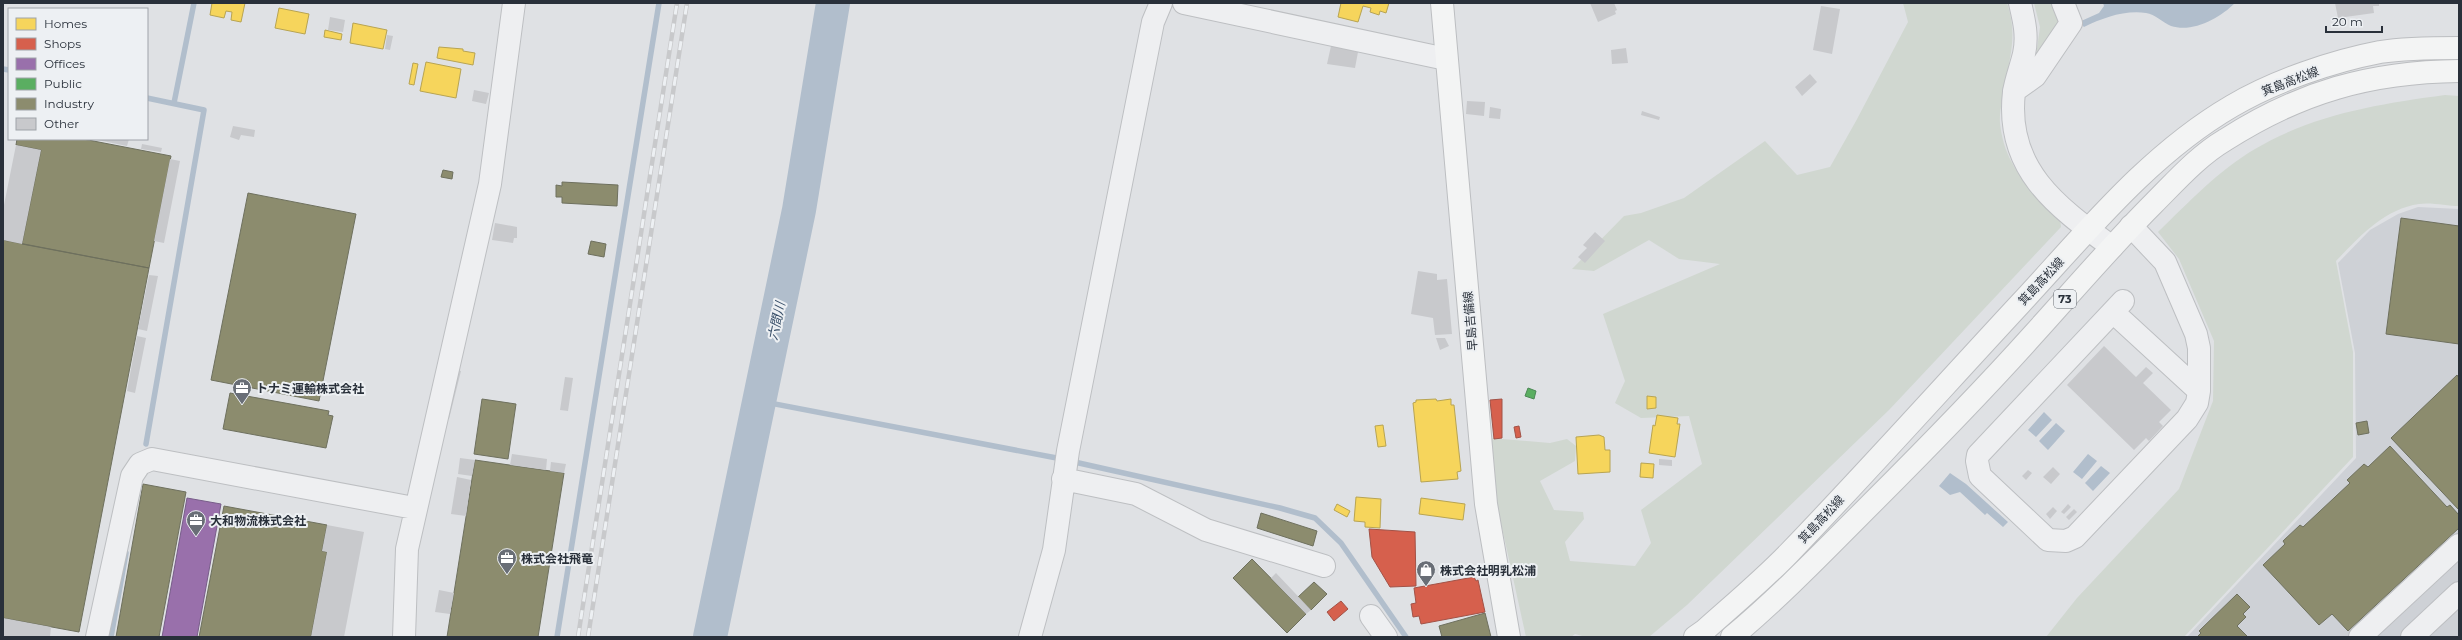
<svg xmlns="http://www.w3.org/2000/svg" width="2462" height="640" viewBox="0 0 2462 640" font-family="Montserrat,'Noto Sans JP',sans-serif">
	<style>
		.built { fill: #ced1d6 }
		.green { fill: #d0d7d0 }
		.water { fill: #b1becc }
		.homes { fill: #f6d55c; stroke: #b8a452 }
		.shops { fill: #d6604d; stroke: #a25247 }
		.offices { fill: #9970ab; stroke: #775d89 }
		.public { fill: #5aae61; stroke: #4b8855 }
		.industry { fill: #8c8c6e; stroke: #6e705e }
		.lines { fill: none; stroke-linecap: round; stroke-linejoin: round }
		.stream { stroke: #b1becc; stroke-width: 5.5 }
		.river { stroke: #b1becc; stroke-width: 34 }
		.building { fill: #c8c9cc }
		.minor-casing { stroke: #bdbfc2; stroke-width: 24 }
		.major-casing { stroke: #bcbec1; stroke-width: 24 }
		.minor { stroke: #eeeff1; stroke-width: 22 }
		.major { stroke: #f3f4f4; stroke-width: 22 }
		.rail-casing { stroke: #c8c9cb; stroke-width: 4.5 }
		.rail { stroke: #edf0f3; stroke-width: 3; stroke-dasharray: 9; stroke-linecap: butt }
		.labels { text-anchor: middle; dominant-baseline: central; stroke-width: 4; stroke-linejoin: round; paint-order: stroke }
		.shield { fill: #edf0f3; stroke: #646a72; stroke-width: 1 }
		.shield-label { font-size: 11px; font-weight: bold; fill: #29303a }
		.street-label { font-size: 12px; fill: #29303a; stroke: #edf0f3 }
		.poi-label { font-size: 12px; font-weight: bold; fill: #29303a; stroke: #edf0f3; text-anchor: start }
		.water-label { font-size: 13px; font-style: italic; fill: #384f69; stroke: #edf0f3 }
	</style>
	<rect width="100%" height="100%" fill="#dfe1e4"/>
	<!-- built -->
	<path class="built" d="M2418,207l41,2v428h-272l169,-179 -1,-105 -17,-90 32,-33 28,-16z"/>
	<!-- green -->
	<path class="green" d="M1903,3h104c10,30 4,48 -1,78 -2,12 -7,29 -6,42 4,42 30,68 60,95l1,9 -172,183 -202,195 -38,32h-63l-11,-3 -4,3h-45l-31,-141 -4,-58 59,5 17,-4 9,7 -1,15 -35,20 14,29 29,2 1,7 -19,23 5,19 65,5 16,-23 -10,-33 61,-46 -13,-48 -48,2 -26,-15 10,-22 -22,-67 117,-50 -41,-5 -30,-19 -55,31 -22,-2 52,-53 17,-3 43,-15 81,-57 32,34 33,-8 26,-46 52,-99z
		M2034,3h23l5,14 -27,46 5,-36z
		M2445,95l14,1v110c-12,0 -28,-4 -40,-2 -35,5 -60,33 -83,57l17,91v105l-169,180h-138l31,-39 102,-109 34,-88 1,-60 -35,-82 -21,-27c30,-29 61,-62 97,-83 59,-35 124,-45 190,-54z"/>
	<!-- water -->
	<path class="water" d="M2103,3h132c-15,15 -42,30 -64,23 -8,-3 -16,-12 -25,-13 -22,-3 -43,5 -62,14l-5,-5 20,-9 5,-7z
		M2044,412l8,8 -16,17 -8,-7z
		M2056,423l9,8 -17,19 -9,-9z
		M2088,454l9,7 -15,18 -9,-7z
		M2101,466l9,7 -17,18 -8,-8z
		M1950,473l16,11 42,38 -5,5 -16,-14 -2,2 -25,-23 -10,3 -11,-9z"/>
	<!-- homes -->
	<path class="homes" d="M212,3h33l-4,19 -10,-2 1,-8 -6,-1 -2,7 -14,-3z
		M1341,3h48l-3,10 -6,-2 -1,4 -9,-3 1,-4 -8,-2 -5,16 -20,-5z
		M279,8l30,6 -4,20 -30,-6z
		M353,23l34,7 -4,19 -33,-6z
		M325,30l17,4 -1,6 -17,-3z
		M439,47l24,2v2l12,2 -2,12 -36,-7z
		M426,62l35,7 -5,29 -36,-7z
		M413,63l5,1 -4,21 -5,-1z
		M1647,396l9,1v11l-9,1z
		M1436,399l1,2 14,-2v6h3l7,66 -4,1 1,7 -37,3 -8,-79 3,-1v-2z
		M1657,415l21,3 -1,6h3l-5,33 -26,-4 4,-28 2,1z
		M1383,425l3,21 -8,1 -3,-21z
		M1599,435l5,2 1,13h5v22l-32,2 -2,-37z
		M1641,463l13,1 -1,14 -13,-1z
		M1356,497l25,2 -1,29 -15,-1v-5l-11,-1z
		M1421,498l44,6 -2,16 -44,-6z
		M1337,504l13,7 -3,6 -13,-7z"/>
	<!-- shops -->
	<path class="shops" d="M1502,399v39l-8,1 -4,-39z
		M1519,426l2,11 -5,1 -2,-11z
		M1369,529l46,3 1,54 -26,1 -18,-30z
		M1474,577l2,4 2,-1 7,32 -64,12 -2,-8 -6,1 -2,-13 5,-1 -2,-15z
		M1341,601l7,8 -14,12 -7,-9z"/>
	<!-- offices -->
	<path class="offices" d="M187,498l34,6 -24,133h-35z"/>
	<!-- public -->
	<path class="public" d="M1528,388l8,3 -2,8 -9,-3z"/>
	<!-- industry -->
	<path class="industry" d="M17,139h66l88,17 -22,112 -127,-24 19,-94 -25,-5z
		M443,170l10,2 -1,7 -11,-2z
		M562,182l56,3 -1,21 -55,-3v-6h-6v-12l6,1z
		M248,193l108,21 -37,187 -108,-21z
		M2401,218l58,8v118l-73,-10z
		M3,240l146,28 -70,364 -76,-14z
		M591,241l15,3 -2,13 -16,-3z
		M2457,375l2,3v132l-68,-72z
		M230,393l99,18 -1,4 5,1 -7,32 -103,-19z
		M482,399l34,5 -8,55 -34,-5z
		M2367,421l2,12 -11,2 -2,-12z
		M2390,446l57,61 3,-2 9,10v13l-111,103 -16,-17 -13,11 -56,-60 22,-21 -2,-3 17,-16 3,2 47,-44 -3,-3 17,-16 4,3z
		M475,460l89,13 -26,164h-91z
		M143,484l43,8 -27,145h-43z
		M224,506l103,19 -5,26 5,1 -16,85h-112z
		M1261,513l56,18 -4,15 -56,-18z
		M1252,559l54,55 -19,19 -54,-55z
		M1314,582l13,12 -16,16 -13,-13z
		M2237,594l13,13 -7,7 3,3 -9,9 11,11h-51l4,-4 -2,-2z
		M1485,613l6,24h-49l-3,-11z"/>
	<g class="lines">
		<!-- stream -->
		<path class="stream" d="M3,69l6,1
			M174,103l20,-100
			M759,401l303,58
			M146,444l58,-334 -57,-12
			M1070,461l210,47 35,10 26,25 65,94
			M111,637l15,-84
			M557,637l102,-634"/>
		<!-- river -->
		<path class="river" d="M710,637l89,-427 34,-207"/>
	</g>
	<!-- building -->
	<path class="building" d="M1590,3h24l3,7 -2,1 1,3 -18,8z
		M2335,3h44v3h-6l1,7 -36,5z
		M1821,6l19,3 -8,45 -19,-4z
		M330,17l15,3 -2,12 -15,-2z
		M387,35l6,1 -3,14 -5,-1z
		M1331,46l27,6 -3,16 -28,-4z
		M1626,48l2,15 -16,1 -1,-14z
		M1810,74l7,8 -15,14 -7,-9z
		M474,90l15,3 -3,11 -14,-3z
		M1467,101l18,1 -1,14 -18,-2z
		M1490,107l11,2 -1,10 -11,-1z
		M1642,111l18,6 -1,3 -18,-5z
		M233,126l22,4 -1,7 -13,-2 -2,5 -9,-3z
		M93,139h36l-2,7z
		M142,144l20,4 -1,4 -20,-3z
		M16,145l25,5 -19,94 -19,-4v-30z
		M170,159l10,2 -16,82 -10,-2z
		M495,223l22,4v11h-3l-1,5 -21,-3z
		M1595,232l10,9 -20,22 -7,-6 9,-9 -4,-3z
		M1418,271l19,3v6l10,-1 5,55 -17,1 -2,-17 -22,-4z
		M149,275l9,1 -11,55 -9,-2z
		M137,336l9,2 -11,55 -8,-2z
		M1436,338h9l4,8 -9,4z
		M2104,346l32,31 10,-10 7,6 -10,10 28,27 -12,12 4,4 -14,15 -3,-3 -12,12 -67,-65z
		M456,370l5,1 -12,48 -5,-1z
		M565,377l8,1 -5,33 -8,-1z
		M512,454l35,5 -1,11 -36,-5z
		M460,458l15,2 -3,16 -14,-2z
		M1659,459l13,1v6l-13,-1z
		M551,462l15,2 -2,9 -14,-2z
		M2053,467l7,7 -9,10 -8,-7z
		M2028,470l4,3 -6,7 -4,-4z
		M457,477l14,3 -5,36 -15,-2z
		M2068,504l3,3 -7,7 -3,-2z
		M2053,507l4,4 -7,8 -4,-5z
		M2074,509l3,3 -8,8 -3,-3z
		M327,525l37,7 -20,105h-33l16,-85 -5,-1z
		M1276,573l35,37 -5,4 -35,-36z
		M439,590l15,3 -4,21 -15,-2z
		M3,618l48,9 -1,10h-47z"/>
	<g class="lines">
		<!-- minor casing -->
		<g class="minor-casing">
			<path id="minor" d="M1184,3l262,56
				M2020,3c4,17 8,33 4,51 -3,13 -8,25 -10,38 -9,77 42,114 98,155
				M2014,91l21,-15 36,-53 -8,-20
				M2123,301l-145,154 -1,6 3,15 68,64 18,1 9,-4 112,-118 10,-16 2,-12v-43l-3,-14 -31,-72 -34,-36
				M2113,312l86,79
				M1063,479l73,15 70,36 118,36
				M1371,616l15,21
				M97,637l35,-161 8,-12 12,-5 262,49
				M404,637l3,-88 83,-365 24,-181
				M1030,637l24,-87 14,-99 85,-429 8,-19
				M2360,637l99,-92
				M2412,637l47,-44"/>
		</g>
		<!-- major casing -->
		<g class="major-casing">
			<path id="major" d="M1442,3l44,501 23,133
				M1695,637l10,-7c28,-25 58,-50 84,-77 78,-81 154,-166 231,-249 66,-71 128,-149 212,-198 42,-25 101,-45 148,-54 26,-4 53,-4 79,-4
				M1732,637c49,-41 93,-87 138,-132 55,-55 110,-111 162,-169 40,-44 79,-90 122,-133 22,-22 44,-47 71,-63 75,-48 145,-68 234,-69"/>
		</g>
		<!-- minor -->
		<use href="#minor" class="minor"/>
		<!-- major -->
		<use href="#major" class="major"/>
		<!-- rail casing -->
		<g class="rail-casing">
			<path id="rail" d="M578,637l99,-634
				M588,637l99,-634"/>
		</g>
		<!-- rail -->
		<use href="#rail" class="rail"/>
	</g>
	<!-- icons -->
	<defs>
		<g id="office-pin" transform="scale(1)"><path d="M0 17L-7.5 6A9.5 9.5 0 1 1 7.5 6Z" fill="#696e76" stroke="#edf0f3"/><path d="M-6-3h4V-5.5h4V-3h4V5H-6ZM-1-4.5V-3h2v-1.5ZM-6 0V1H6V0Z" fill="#fff"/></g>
		<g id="shop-pin" transform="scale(1)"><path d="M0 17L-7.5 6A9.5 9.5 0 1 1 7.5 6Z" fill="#696e76" stroke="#edf0f3"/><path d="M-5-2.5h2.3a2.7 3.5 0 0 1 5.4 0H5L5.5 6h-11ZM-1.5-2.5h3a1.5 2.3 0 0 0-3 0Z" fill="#fff"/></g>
	</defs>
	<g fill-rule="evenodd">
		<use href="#office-pin" x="242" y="388"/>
		<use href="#office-pin" x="196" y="520"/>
		<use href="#office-pin" x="507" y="558"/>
		<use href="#shop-pin" x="1426" y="570"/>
	</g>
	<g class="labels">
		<!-- shield labels -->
		<rect class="shield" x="2054" y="290" width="22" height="18" rx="3"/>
		<g class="shield-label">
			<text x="2065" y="299">73</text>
		</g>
		<!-- street labels -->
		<g class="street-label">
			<text transform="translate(2290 81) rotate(-21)">箕島高松線</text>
			<text transform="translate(2041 281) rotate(-47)">箕島高松線</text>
			<text transform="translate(1470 321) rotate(-95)">早島吉備線</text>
			<text transform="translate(1821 519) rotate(-47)">箕島高松線</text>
		</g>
		<!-- poi labels -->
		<g class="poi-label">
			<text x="256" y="388">トナミ運輸株式会社</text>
			<text x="210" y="520">大和物流株式会社</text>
			<text x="521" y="558">株式会社飛竜</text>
			<text x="1440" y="570">株式会社明乳松浦</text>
		</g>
		<!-- water labels -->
		<g class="water-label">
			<text transform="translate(776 321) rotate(-78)">六間川</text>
		</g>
	</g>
	<!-- border -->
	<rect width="2462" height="640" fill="none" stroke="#29303a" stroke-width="8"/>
	<!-- legend -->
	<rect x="8" y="8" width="140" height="132" fill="#edf0f3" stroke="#9fa3a9"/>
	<rect x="16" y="18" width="20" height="12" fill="#f6d55c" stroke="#9fa3a9"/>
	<text x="44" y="28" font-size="12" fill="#29303a">Homes</text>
	<rect x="16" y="38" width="20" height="12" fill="#d6604d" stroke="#9fa3a9"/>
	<text x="44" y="48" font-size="12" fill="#29303a">Shops</text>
	<rect x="16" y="58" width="20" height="12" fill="#9970ab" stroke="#9fa3a9"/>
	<text x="44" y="68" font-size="12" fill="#29303a">Offices</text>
	<rect x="16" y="78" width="20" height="12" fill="#5aae61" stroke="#9fa3a9"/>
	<text x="44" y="88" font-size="12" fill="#29303a">Public</text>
	<rect x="16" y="98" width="20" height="12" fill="#8c8c6e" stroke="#9fa3a9"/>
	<text x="44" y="108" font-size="12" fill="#29303a">Industry</text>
	<rect x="16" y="118" width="20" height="12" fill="#c8c9cc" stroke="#9fa3a9"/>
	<text x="44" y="128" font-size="12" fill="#29303a">Other</text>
	<!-- scale -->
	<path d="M2326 26v6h56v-6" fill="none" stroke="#29303a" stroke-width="2"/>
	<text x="2332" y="26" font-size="12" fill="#29303a" stroke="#edf0f3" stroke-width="3" paint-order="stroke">20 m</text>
</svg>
